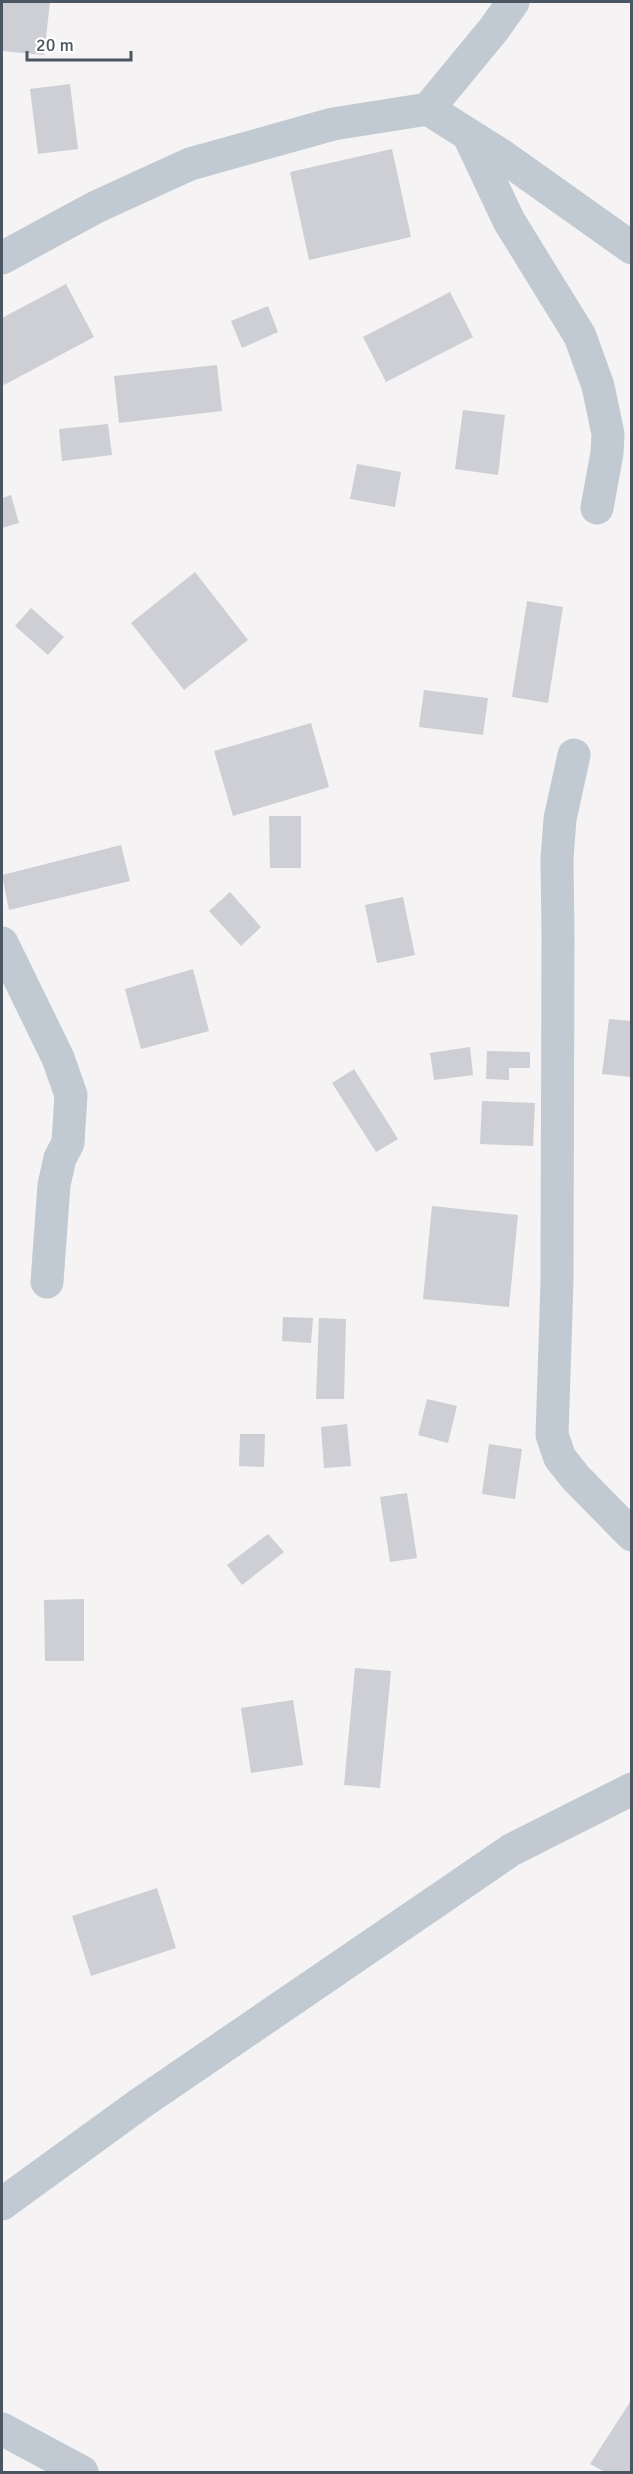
<svg xmlns="http://www.w3.org/2000/svg" width="633" height="2474" viewBox="0 0 633 2474" font-family="Signika,sans-serif">
	<style>
		.building { fill: #cdcfd5 }
		.lines { fill: none; stroke-linecap: round; stroke-linejoin: round }
		.street { stroke: #c1cad2; stroke-width: 33 }
	</style>
	<rect width="100%" height="100%" fill="#f5f3f3"/>
	<!-- building -->
	<path class="building" d="M2,2h48l-6,53 -42,-4z
		M70,84l8,65 -40,5 -8,-65z
		M392,149l19,88 -102,23 -19,-88z
		M66,284l28,53 -90,48 -2,-5v-62z
		M450,292l23,45 -87,45 -23,-45z
		M268,306l10,26 -36,16 -11,-27z
		M217,365l5,46 -103,12 -5,-47z
		M463,410l42,5 -7,60 -43,-6z
		M108,424l4,31 -50,6 -3,-32z
		M357,464l44,8 -6,35 -45,-8z
		M11,495l8,28 -17,5v-30z
		M195,572l53,68 -64,50 -53,-67z
		M527,601l36,6 -15,96 -36,-6z
		M31,608l33,29 -16,18 -33,-29z
		M424,690l64,8 -5,37 -64,-8z
		M311,723l18,64 -96,29 -19,-65z
		M269,816h32v52h-31z
		M121,845l9,36 -121,29 -7,-35z
		M230,892l31,35 -20,19 -32,-35z
		M403,897l12,58 -38,8 -12,-58z
		M193,969l16,62 -68,18 -16,-60z
		M609,1019l23,2v56l-30,-3z
		M470,1047l3,28 -39,5 -4,-27z
		M487,1051l43,1v16h-21v12l-23,-1z
		M354,1069l44,70 -22,13 -44,-69z
		M482,1101l53,2 -2,43 -53,-2z
		M432,1206l86,9 -9,92 -86,-8z
		M283,1317l30,1 -2,25 -29,-2z
		M319,1318l27,1 -2,80h-28z
		M427,1399l30,7 -9,37 -30,-8z
		M347,1424l4,42 -27,2 -3,-41z
		M240,1434h25l-1,33 -25,-1z
		M489,1444l33,5 -7,50 -33,-5z
		M407,1493l10,65 -27,4 -10,-65z
		M268,1534l16,18 -42,33 -15,-20z
		M84,1599v62h-39l-1,-61z
		M355,1668l36,3 -11,117 -36,-3z
		M293,1700l10,65 -52,8 -10,-65z
		M157,1888l19,60 -85,28 -19,-60z
		M632,2399v73h-27l-15,-8z"/>
	<g class="lines">
		<!-- street -->
		<path class="street" d="M428,109l66,-80 19,-27
			M468,134l41,87 71,115 18,50 10,48 -1,19 -10,55
			M2,258l94,-51 94,-43 143,-40 95,-15 73,46 131,93
			M574,755l-14,64 -3,40 1,76 -1,347 -5,153 8,23 16,20 56,57
			M2,943l56,115 13,37 -3,48 -8,15 -6,27 -7,97
			M2,2204l139,-101 370,-253 121,-61
			M2,2429l80,43"/>
	</g>
	<!-- border -->
	<rect width="633" height="2474" fill="none" stroke="#4a5661" stroke-width="6"/>
	<!-- scale -->
	<path d="M27 51v9h104v-9" fill="none" stroke="#4a5661" stroke-width="3"/>
	<text x="36" y="51" font-size="18" fill="#4a5661" stroke="#ffffff" stroke-width="4.5" paint-order="stroke">20 m</text>
</svg>
